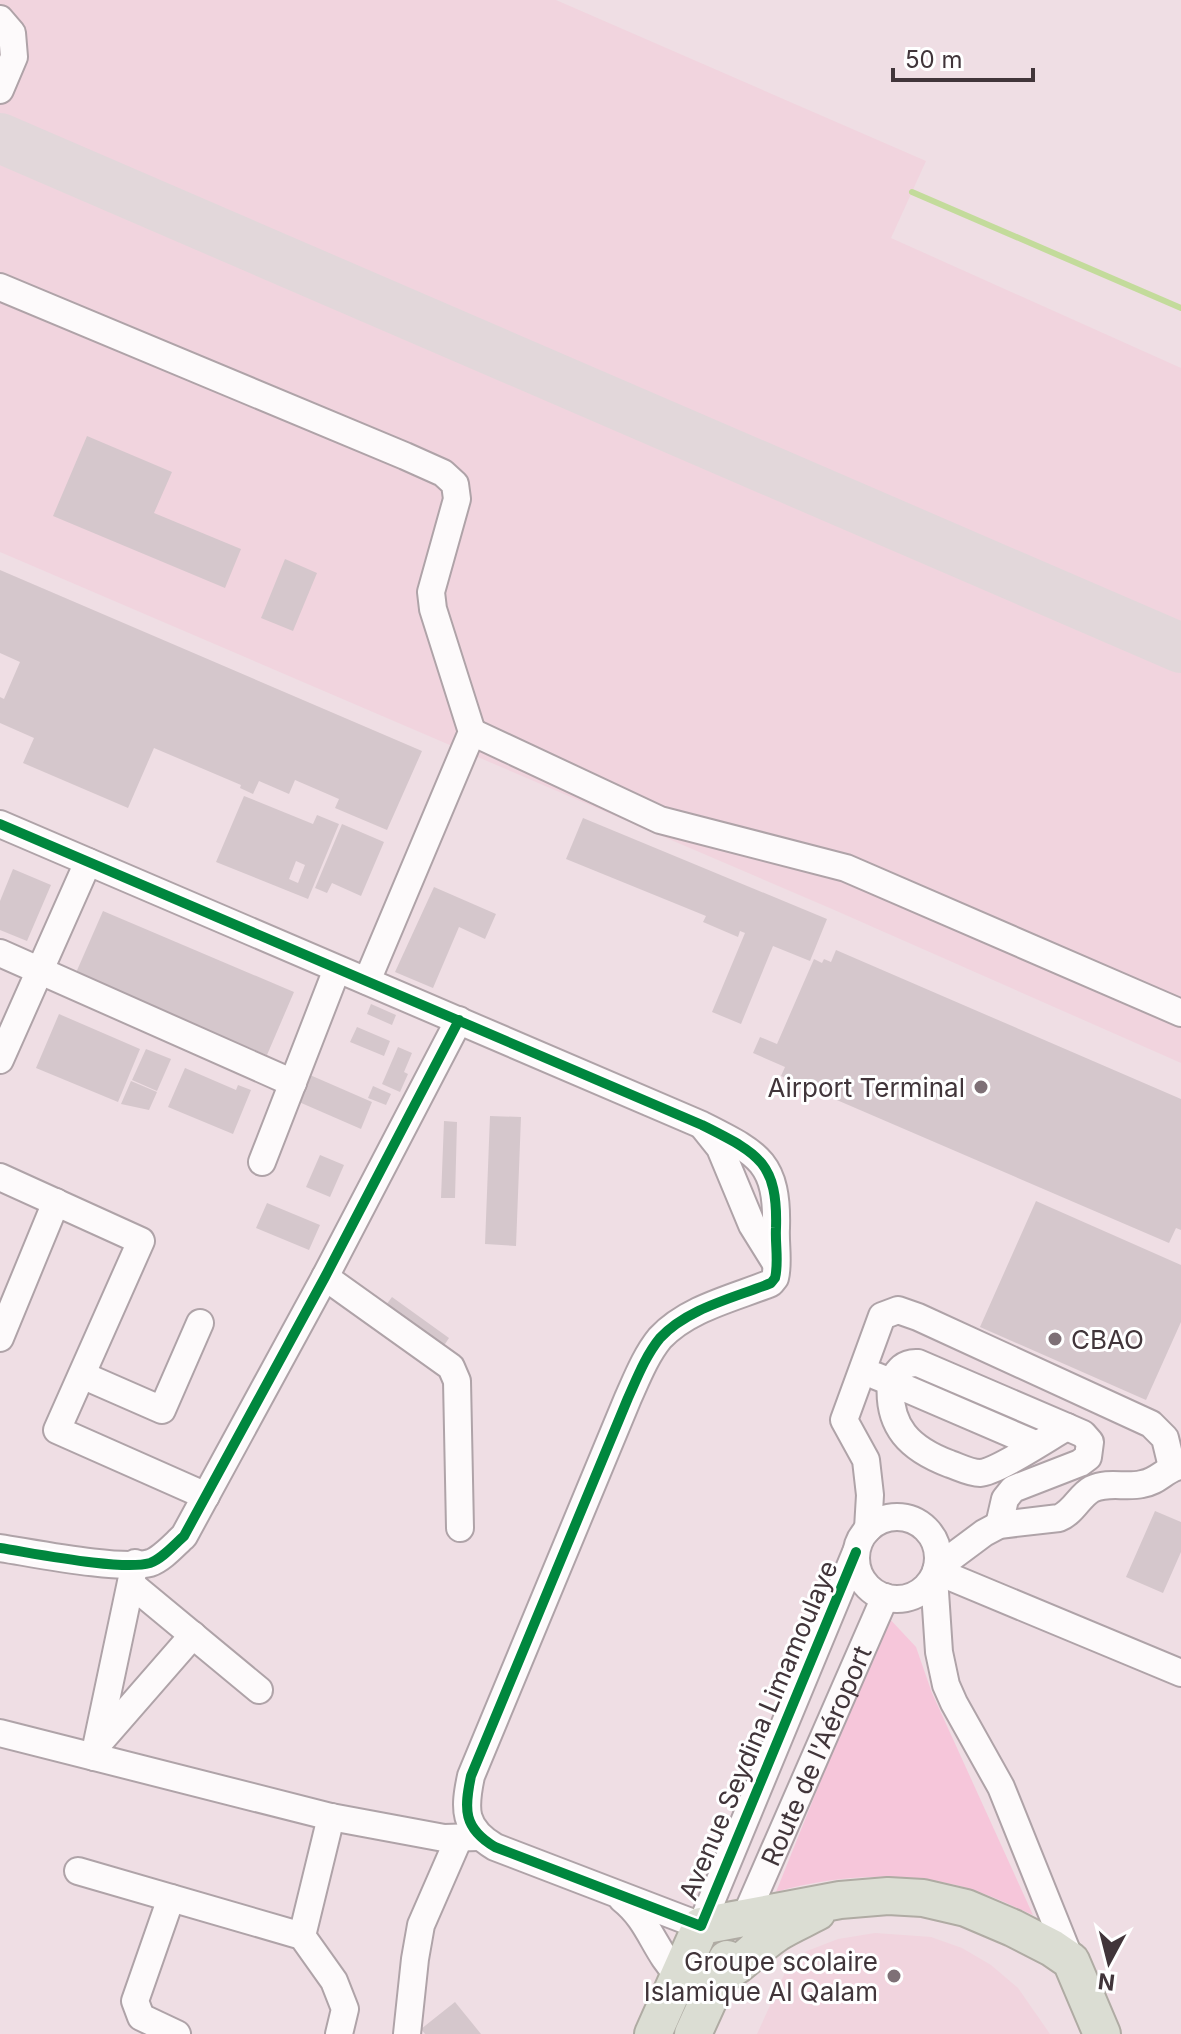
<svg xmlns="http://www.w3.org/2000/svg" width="1181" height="2034" viewBox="0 0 1181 2034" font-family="Inter,sans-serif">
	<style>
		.built { fill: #f1d4de }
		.green { fill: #f6c6da }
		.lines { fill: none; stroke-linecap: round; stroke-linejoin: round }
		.stream { stroke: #c3db9b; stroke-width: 6 }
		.taxiway { stroke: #e2d7da; stroke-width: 50 }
		.building { fill: #d5c7cc; fill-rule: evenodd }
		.minor-casing { stroke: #afa3a8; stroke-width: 30 }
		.highway-casing { stroke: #afaba3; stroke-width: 40 }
		.minor { stroke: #fdfafb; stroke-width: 26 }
		.highway { stroke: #dbddd3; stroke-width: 36 }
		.cycleway-casing { stroke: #fff; stroke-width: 15 }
		.cycleway { stroke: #00873e; stroke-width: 10 }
		.poi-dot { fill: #7e7076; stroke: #fff; stroke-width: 3 }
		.labels { text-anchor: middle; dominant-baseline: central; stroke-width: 6; stroke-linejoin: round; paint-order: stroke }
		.poi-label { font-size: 26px; fill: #41353a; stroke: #fff; text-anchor: end }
		.street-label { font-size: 26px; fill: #41353a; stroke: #fff }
	</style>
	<rect width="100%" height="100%" fill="#efdee4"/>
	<!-- built -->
	<path class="built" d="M0,0h556l370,161 -35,77 290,130v695l-349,-154 -832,-357z
		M875,1933l56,4 31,11 29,17 27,23 32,46h-293l32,-70 18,-13 31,-12z"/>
	<!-- green -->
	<path class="green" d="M887,1616l29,31 16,46 101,222c-19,-8 -38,-18 -57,-24 -61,-21 -139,-17 -200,1z"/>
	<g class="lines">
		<!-- stream -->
		<path class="stream" d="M912,192l269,116"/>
		<!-- taxiway -->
		<path class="taxiway" d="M0,138l1181,510"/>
	</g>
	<!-- building -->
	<path class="building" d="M87,436l85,36 -18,41 87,36 -16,39 -172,-72z
		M285,559l32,14 -24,58 -32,-13z
		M0,570l422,181 -35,79 -52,-22 4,-9 -44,-19 -6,14 -30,-13 -6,13 -13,-6 1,-3 -87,-37 -26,60 -105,-45 11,-25 -34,-15v-26l4,2 16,-37 -20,-9z
		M244,796l69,28 4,-9 22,9 -31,75 -92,-37zM296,861l9,4 -7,18 -9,-4z
		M583,818l244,101 -17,42 -37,-15 -32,78 -29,-12 33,-79 -5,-2 -2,6 -35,-15 3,-6 -140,-57z
		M342,824l42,18 -23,54 -29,-13 -5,10 -12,-5z
		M13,869l38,16 -24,56 -27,-11v-29z
		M434,887l62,27 -11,25 -26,-12 -26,61 -38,-16z
		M103,911l191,81 -27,63 -192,-80z
		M836,950l345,149v131l-5,-2 -7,15 -388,-167 4,-9 -32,-14 7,-16 17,7 37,-85 8,4 2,-4 7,3z
		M371,1004l25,11 -4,10 -25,-11z
		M59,1014l81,35 -22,53 -82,-34z
		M357,1027l33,14 -6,15 -34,-14z
		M398,1047l14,6 -8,19 4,2 -8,18 -18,-8z
		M146,1049l25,10 -14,32 -25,-11z
		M185,1068l51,22 2,-5 13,5 -18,44 -65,-27z
		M310,1075l62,27 -11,27 -62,-27z
		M131,1081l26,11 -8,18 -28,-6z
		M373,1086l18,8 -5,11 -18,-7z
		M490,1116l31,1 -5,129 -31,-2z
		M444,1121l13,1 -2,76h-14z
		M320,1155l24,10 -14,32 -24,-10z
		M1036,1201l145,64v57l-35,78 -166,-73z
		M267,1203l53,22 -11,25 -53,-22z
		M392,1297l57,41 -8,12 -58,-41z
		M1155,1511l26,11v30l-18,41 -37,-16z
		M455,2002l26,32h-56l-4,-5z"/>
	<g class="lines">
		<!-- minor casing -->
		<g class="minor-casing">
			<g id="minor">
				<path d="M0,19l12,14 2,24 -14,33"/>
				<path d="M0,287l405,169 38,17 12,11 2,15 -26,93 2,17 39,123 -105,249"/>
				<path d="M472,732l188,88 186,48 335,145"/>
				<path d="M0,824l702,301c55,28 76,36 74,103 -1,16 3,35 -1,50l-4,5c-37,15 -83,25 -111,55 -14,17 -23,40 -32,60l-157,378c-7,33 -8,52 24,71l206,79 155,-374"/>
				<path d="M0,953l293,130"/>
				<path d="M0,1060l88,-198"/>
				<path d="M704,1128l16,20 32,77 23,37"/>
				<path d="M262,1162l75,-193"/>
				<path d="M0,1177l141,64 -84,189 149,66"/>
				<path d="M325,1277l126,90 6,14 3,147"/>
				<path d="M0,1338l56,-136"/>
				<path d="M82,1375l80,35 38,-87"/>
				<path d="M876,1376l15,6c7,-11 12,-20 27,-19l149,64 16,7 7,8 -2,15 -8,6 -67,26 -8,10 -6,26"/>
				<path d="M1035,1444l-144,-62c-4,45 19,67 59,82 9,3 20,9 30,9 17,-1 69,-36 87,-46"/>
				<circle cx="897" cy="1558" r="41"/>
				<path d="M868,1529l2,-34 -4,-35 -22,-40 38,-104 16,-6 20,7 233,107 14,14 7,29"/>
				<path d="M0,1548c33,5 121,23 150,15 12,-4 24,-18 34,-27l141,-259 134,-257"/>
				<path d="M937,1568l47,-35 15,-8 60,-7c15,-6 20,-22 33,-29 17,-8 33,-1 50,-5 16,-2 24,-16 39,-18"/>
				<path d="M936,1571l245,102"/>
				<path d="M934,1577l5,75 7,33 8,18 47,84 70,174"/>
				<path d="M131,1584l128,106"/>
				<path d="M0,1733l331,84 113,21 34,-1"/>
				<path d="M98,1744l95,-109"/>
				<path d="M94,1757l41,-194"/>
				<path d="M78,1871l224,65 32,45 11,28 -6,25"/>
				<path d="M171,1898l-36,103 6,16 36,17"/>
				<path d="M622,1899c28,22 32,52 57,77"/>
				<path id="s1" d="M746,1915l139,-318"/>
				<path d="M302,1936l29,-119"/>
				<path d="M407,2034l8,-75 6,-34 38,-87"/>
			</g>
		</g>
		<!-- highway casing -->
		<g class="highway-casing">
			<path id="highway" d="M679,1976c55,8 58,-16 98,-43 13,-8 27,-14 40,-21
				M653,2034l48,-108 139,-26 48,-4 35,2 43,10 47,20 39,20 19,13 31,73
				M693,2034l34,-75"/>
		</g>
		<!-- minor -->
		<use href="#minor" class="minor"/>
		<!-- highway -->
		<use href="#highway" class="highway"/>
		<!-- cycleway casing -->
		<g class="cycleway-casing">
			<path id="cycleway" d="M0,824l702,301c55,28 76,36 74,103 -1,16 3,35 -1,50l-4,5c-37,15 -83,25 -111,55 -14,17 -23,40 -32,60l-157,378c-7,33 -8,52 24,71l206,79 155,-374
				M0,1548c33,5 121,23 150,15 12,-4 24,-18 34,-27l141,-259 134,-257"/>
		</g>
		<!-- cycleway -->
		<use href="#cycleway" class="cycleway"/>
	</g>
	<!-- markers -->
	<g class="poi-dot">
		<circle cx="981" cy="1087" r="8"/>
		<circle cx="1055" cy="1339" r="8"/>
		<circle cx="894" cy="1976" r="8"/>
	</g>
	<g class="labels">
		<!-- poi labels -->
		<g class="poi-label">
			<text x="965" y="1087">Airport Terminal</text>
			<text x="1071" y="1339" text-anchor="start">CBAO</text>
			<text x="878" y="1961">Groupe scolaire<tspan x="878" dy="30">Islamique Al Qalam</tspan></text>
		</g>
		<!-- street labels -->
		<g class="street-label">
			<text transform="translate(758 1730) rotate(-67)">Avenue Seydina Limamoulaye</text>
			<text stroke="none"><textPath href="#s1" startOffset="174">Route de l'Aéroport</textPath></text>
		</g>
	</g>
	<!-- north arrow -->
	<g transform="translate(1109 1962) rotate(187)" stroke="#ffffff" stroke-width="6" paint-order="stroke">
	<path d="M0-6L14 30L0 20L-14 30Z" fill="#41353a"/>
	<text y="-12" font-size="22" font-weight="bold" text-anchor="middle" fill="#41353a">N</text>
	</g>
	<!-- scale -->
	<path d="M893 68v12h140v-12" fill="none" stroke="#41353a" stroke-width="4"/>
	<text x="905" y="68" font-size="24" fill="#41353a" stroke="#ffffff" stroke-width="6" paint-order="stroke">50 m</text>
</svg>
